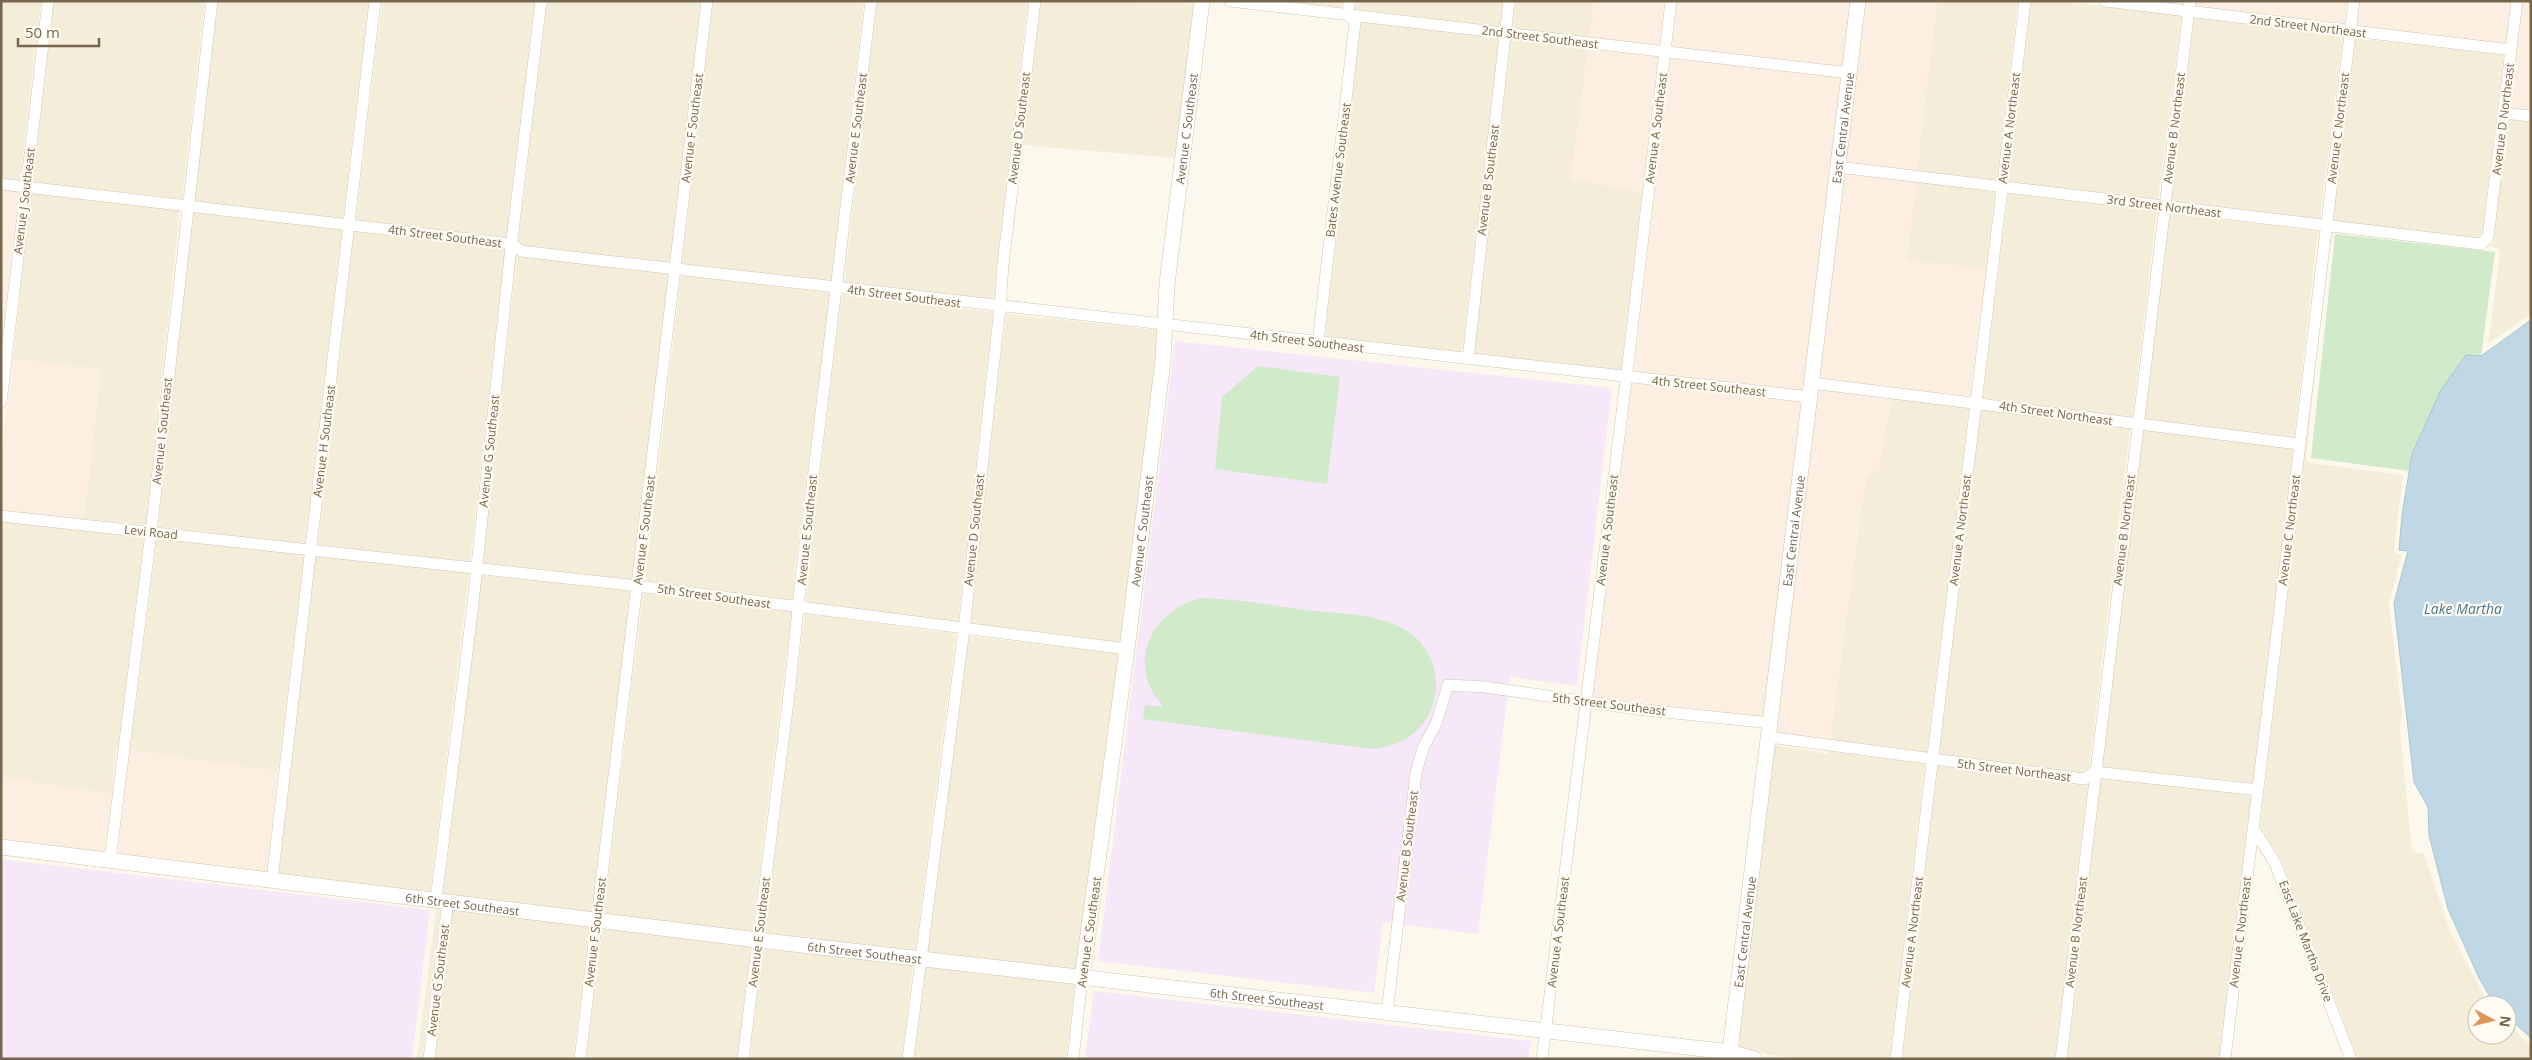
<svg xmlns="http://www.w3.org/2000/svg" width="2532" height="1060" viewBox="0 0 2532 1060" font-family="'Open Sans',sans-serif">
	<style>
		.residential { fill: #f4edda }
		.commercial { fill: #fceee0 }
		.education { fill: #f6e8f9 }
		.green { fill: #d0eaca }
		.water { fill: #c0d8e6; stroke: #a6c5d7 }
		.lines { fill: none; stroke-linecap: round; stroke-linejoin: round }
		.street-casing { stroke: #cec5b0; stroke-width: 12 }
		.secondary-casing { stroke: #cfc4ac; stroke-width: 16 }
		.street { stroke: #fff; stroke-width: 11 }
		.secondary { stroke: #fff; stroke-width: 15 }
		.labels { text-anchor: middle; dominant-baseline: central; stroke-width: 4.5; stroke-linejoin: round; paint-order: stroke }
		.street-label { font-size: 12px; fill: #77664e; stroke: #fefcf2 }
		.water-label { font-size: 14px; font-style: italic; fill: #4c7690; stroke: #fefcf2 }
	</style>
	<rect width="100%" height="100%" fill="#fcf9ec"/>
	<!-- residential -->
	<path class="residential" d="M1,1h40l-21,179 -19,-2z
		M54,1h151l-23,198 -149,-17z
		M218,1h151l-26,218 -149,-18z
		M382,1h153l-29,237 -150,-18z
		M547,1h154l-31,262 -146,-17 -6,-4z
		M713,1h151l-33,281 -149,-18z
		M877,1h151l-31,262 -3,38 -150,-17z
		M1041,1l154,2 -19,155 -153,-13z
		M1279,1h64l-1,7z
		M1355,1h148l-3,26 -145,-17z
		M1516,1h78l-5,36 -77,-8z
		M1937,1h81l-21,180 -80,-10z
		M2031,1h29l122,15 -24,184 -149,-18z
		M2194,18l149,18 -23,184 -149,-18z
		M1361,22l138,16 -37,314 -137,-15z
		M2355,38l149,17 -22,179 -4,4 -146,-16z
		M1511,40l77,9 -17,130 71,14 -21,178 -147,-17z
		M2509,119l22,3v192l-43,30 12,-91 -3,-5 -10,-2 6,-3 3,-7 -2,-2z
		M1916,182l79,10 -9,77 -79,-9z
		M31,193l149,17 -34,315 -62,-6 17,-150 -88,-10z
		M2008,193l149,18 -25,207 -149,-20z
		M193,212l149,18 -37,314 -147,-17z
		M2169,213l149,18 -24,207 -150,-19z
		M354,231l151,18 -35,313 -152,-17z
		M517,255l152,19 -37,306 -149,-17z
		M681,275l149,18 -35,275 -2,33 -148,-20z
		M842,295l151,17 -35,311 -152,-20 2,-34z
		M1006,314l152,16 -1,26 -36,287 -151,-18z
		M2316,359l-10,102 4,2 93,12 -9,75 2,4 6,1 -13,48 13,111 -2,15 12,122 12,3 26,77 39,74h-12v30h30v-12l24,23v13h-173l-77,-199 -21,-33z
		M1892,398l77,10 -42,345 -97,-13 36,-264 12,-5z
		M1981,409l149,20 -41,340 -6,4 -144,-19z
		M2143,430l150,19 -40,334 -151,-16z
		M1,521l143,15 -26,212h-2l-4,46 -111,-17z
		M157,538l147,17 -26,216 -148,-21z
		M316,556l153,17 -39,321 -152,-19z
		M482,575l149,16 -40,323 -148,-19z
		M643,593l149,19 -40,322 -148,-19z
		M805,614l151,20 -41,319 -150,-18z
		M969,636l151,18 -43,318 -150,-17z
		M1774,745l54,9 1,-3 96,13 -35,295h-95l-59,-10z
		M1938,765l150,19 -33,275h-153z
		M2101,778l151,17 -5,30 -2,1 2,3 -28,230h-152z
		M441,906l-19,153h-5l19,-149 -2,-3z
		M453,908l137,17 -17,134h-138z
		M603,926l148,19 -14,114h-151z
		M763,947l150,17 -11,95h-152z
		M926,966l149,17 -9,76h-152z"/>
	<!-- commercial -->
	<path class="commercial" d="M1594,1h70l-5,45 -70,-9z
		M1677,1h175l-8,66 -172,-20z
		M1864,1h73l-20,170 -72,-9z
		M2196,1h151l-3,24 -148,-18z
		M2360,1h151l-5,43 -149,-17z
		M2523,1h8v110l-21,-3z
		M1588,49l70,8 -16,136 -71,-14z
		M1670,58l172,20 -37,313 -171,-19z
		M1844,173l72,9 -9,78 79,9 -16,128 -151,-19z
		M1,189l18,2 -18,155z
		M13,359l88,10 -17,150 -83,-9v-53z
		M1632,383l171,19 -38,315 -172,-20z
		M1817,389l75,9 -14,73 -12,5 -36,264 -54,-7z
		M130,750l148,21 -12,103 -149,-18z
		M1,777l111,17 -8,60 -103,-12z"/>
	<!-- education -->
	<path class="education" d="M1175,341l437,47 -35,298 -67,-9 -32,257 -95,-12 -9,71 -276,-32z
		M1,859l429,51 -18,149h-411z
		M1094,991l437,50 -3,18h-443z"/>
	<!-- green -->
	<path class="green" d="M2335,234l160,18 -14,104 -69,97 -3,18 -98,-13z
		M1258,366l82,11 -13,107 -112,-15 7,-72z
		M1203,598c34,1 69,7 102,12 45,5 112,2 128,55 5,15 4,29 -2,44 -10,26 -34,38 -59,40l-229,-30 2,-14 18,2c-5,-8 -11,-14 -14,-23 -16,-40 16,-80 54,-86z"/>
	<!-- water -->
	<path class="water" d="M2531,320v718l-24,-22v-11h-12l-16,-27 -31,-69 -19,-74 -1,-28 -14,-25 -20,-179 14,-52 -9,-1 3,-35 10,-61 29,-64 25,-35 15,1z"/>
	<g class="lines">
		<!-- street casing -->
		<g class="street-casing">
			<path id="street" d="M1230,1l619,72
				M2105,1l406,49
				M2503,113l28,3
				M1838,167l643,77 7,-7 29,-236
				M1,184l511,60 9,7 76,9 1213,137
				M1318,342l37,-320 -7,-7 1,-14
				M1468,359l41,-358
				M1812,383l487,61
				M1,402l47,-401
				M1,516l637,70 489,63
				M1769,737l315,42 11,-7 163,18
				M2253,828l22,35 76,196
				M110,861l41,-329 61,-531
				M272,880l103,-879
				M436,900l36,-288 38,-356 31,-255
				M1387,1012l29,-239 7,-25 13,-24 12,-39 37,2 151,22 135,14
				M429,1059l19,-158
				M580,1059l127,-1058
				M743,1059l47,-373 12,-117 69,-568
				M908,1059l56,-430 36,-322 3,-43 32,-263
				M1073,1059l9,-81
				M1542,1059l86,-695 43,-363
				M1896,1059l129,-1058
				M2061,1059l129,-1058
				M2225,1059l129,-1058"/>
		</g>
		<!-- secondary casing -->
		<g class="secondary-casing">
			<g id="secondary">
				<path id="s1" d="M1,847l757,93 972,112 24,7"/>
				<path id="s2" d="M1082,978l45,-329 36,-289 4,-76 35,-283"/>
				<path id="s3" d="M1729,1059l129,-1058"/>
			</g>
		</g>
		<!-- street -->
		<use href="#street" class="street"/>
		<!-- secondary -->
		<use href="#secondary" class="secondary"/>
	</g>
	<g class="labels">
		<!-- street labels -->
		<g class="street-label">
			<text transform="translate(2308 26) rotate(7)">2nd Street Northeast</text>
			<text transform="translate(1540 37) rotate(7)">2nd Street Southeast</text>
			<text transform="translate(2503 119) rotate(-83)">Avenue D Northeast</text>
			<text transform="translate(692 128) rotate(-83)">Avenue F Southeast</text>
			<text transform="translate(856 128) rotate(-83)">Avenue E Southeast</text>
			<text transform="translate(1019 128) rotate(-83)">Avenue D Southeast</text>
			<text stroke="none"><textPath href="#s2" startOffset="856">Avenue C Southeast</textPath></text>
			<text transform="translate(1656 128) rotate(-83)">Avenue A Southeast</text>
			<text stroke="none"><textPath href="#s3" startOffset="938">East Central Avenue</textPath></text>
			<text transform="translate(2009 128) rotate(-83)">Avenue A Northeast</text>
			<text transform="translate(2174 128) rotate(-83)">Avenue B Northeast</text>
			<text transform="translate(2338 128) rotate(-83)">Avenue C Northeast</text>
			<text transform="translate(1338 170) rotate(-83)">Bates Avenue Southeast</text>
			<text transform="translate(1488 180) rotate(-83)">Avenue B Southeast</text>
			<text transform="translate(24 201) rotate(-83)">Avenue J Southeast</text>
			<text transform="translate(2164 206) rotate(7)">3rd Street Northeast</text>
			<text transform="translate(445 236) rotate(7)">4th Street Southeast</text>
			<text transform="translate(904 296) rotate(7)">4th Street Southeast</text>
			<text transform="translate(1307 341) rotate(7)">4th Street Southeast</text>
			<text transform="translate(1709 386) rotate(6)">4th Street Southeast</text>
			<text transform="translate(2056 413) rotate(8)">4th Street Northeast</text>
			<text transform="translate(162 431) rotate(-84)">Avenue I Southeast</text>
			<text transform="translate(324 441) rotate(-83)">Avenue H Southeast</text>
			<text transform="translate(489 451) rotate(-84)">Avenue G Southeast</text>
			<text transform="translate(644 530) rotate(-83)">Avenue F Southeast</text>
			<text transform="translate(807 530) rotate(-84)">Avenue E Southeast</text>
			<text transform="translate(974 530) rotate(-84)">Avenue D Southeast</text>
			<text stroke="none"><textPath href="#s2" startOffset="451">Avenue C Southeast</textPath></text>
			<text transform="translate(1607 530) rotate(-83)">Avenue A Southeast</text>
			<text stroke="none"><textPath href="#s3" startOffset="532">East Central Avenue</textPath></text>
			<text transform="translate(1960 530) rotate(-83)">Avenue A Northeast</text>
			<text transform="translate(2124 530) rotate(-83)">Avenue B Northeast</text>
			<text transform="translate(2289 530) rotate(-83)">Avenue C Northeast</text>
			<text transform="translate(151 532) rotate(6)">Levi Road</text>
			<text transform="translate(714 596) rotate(8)">5th Street Southeast</text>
			<text transform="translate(1609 704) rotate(7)">5th Street Southeast</text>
			<text transform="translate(2014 770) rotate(7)">5th Street Northeast</text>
			<text transform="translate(1407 846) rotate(-83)">Avenue B Southeast</text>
			<text stroke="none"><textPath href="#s1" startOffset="465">6th Street Southeast</textPath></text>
			<text transform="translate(595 932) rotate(-83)">Avenue F Southeast</text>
			<text transform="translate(759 932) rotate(-83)">Avenue E Southeast</text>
			<text transform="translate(1089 932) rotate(-82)">Avenue C Southeast</text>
			<text transform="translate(1558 932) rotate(-83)">Avenue A Southeast</text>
			<text stroke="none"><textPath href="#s3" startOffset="128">East Central Avenue</textPath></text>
			<text transform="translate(1912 932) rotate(-83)">Avenue A Northeast</text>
			<text transform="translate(2076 932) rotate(-83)">Avenue B Northeast</text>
			<text transform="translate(2240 932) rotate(-83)">Avenue C Northeast</text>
			<text transform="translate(2306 941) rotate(69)">East Lake Martha Drive</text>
			<text stroke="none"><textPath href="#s1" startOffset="870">6th Street Southeast</textPath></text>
			<text transform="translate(438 980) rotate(-83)">Avenue G Southeast</text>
			<text stroke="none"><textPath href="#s1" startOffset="1275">6th Street Southeast</textPath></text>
		</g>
		<!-- water labels -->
		<g class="water-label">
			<text x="2463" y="608">Lake Martha</text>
		</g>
	</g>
	<!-- border -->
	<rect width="2532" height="1060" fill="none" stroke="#77664e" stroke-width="5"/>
	<!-- north arrow -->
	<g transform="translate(2492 1020) rotate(97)"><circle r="24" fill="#fefcf2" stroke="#c8c0b0"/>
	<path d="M0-4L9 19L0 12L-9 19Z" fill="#e09456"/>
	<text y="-8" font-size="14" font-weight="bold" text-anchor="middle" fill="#77664e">N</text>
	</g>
	<!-- scale -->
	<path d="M18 38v8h81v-8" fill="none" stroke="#77664e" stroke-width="2.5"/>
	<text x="25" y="38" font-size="15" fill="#77664e" stroke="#fefcf2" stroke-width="4" paint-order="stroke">50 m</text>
</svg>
